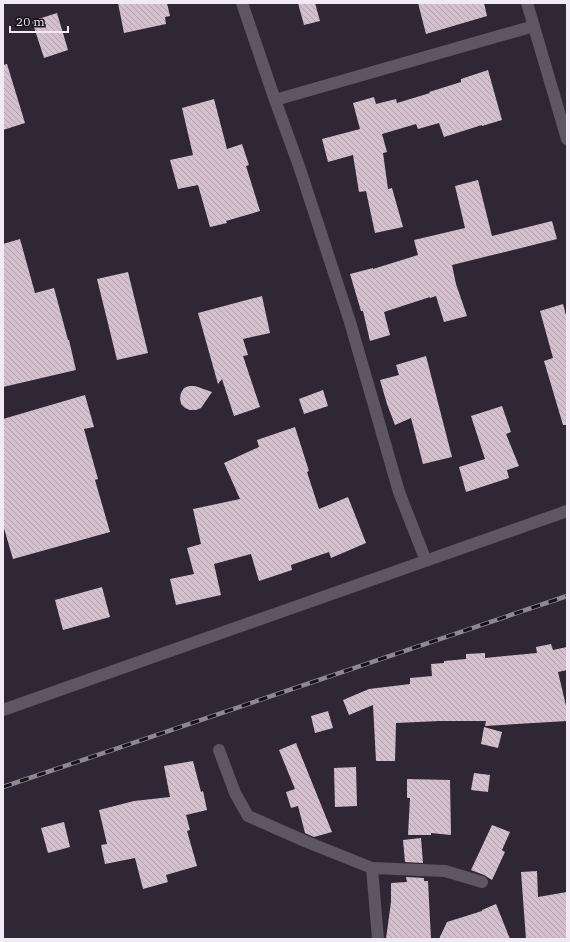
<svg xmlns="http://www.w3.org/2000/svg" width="570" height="942" viewBox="0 0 570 942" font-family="'IBM Plex Serif',serif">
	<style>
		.building { fill: url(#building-back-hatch) }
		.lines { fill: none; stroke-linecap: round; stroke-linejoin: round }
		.minor { stroke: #5f5665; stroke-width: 12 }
		.rail-casing { stroke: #8e8893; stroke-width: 4.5 }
		.rail { stroke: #151218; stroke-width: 3; stroke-dasharray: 9; stroke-linecap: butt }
	</style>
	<defs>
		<pattern id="building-back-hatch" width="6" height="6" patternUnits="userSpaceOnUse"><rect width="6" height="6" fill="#d4c0cc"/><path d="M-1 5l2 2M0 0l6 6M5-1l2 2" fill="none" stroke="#b1a2ab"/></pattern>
	</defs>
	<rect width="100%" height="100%" fill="#2f2735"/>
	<!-- building -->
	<path class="building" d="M118,3h49l3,13 -5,1 1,7 -42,9z
		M298,3h17l5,18 -16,4z
		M418,3h66l3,13 -61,18z
		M57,13l11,37 -24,8 -12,-37z
		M7,64l18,59 -22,7v-65z
		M488,70l14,50 -20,6v-1l-38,12 -5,-14 -21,6 -2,-5 -34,10 5,18 -4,1 5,36 4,-1 11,39 -28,6 -9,-42 -7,1 -6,-37 -25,7 -6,-23 38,-10 -7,-26 21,-6 2,7 20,-5 1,4 33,-10 -1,-1 32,-10v-3z
		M214,99l13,50 15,-5 7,21 -3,1 14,45 -34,10 1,2 -17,4 -12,-42 -20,4 -8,-29 23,-5 -11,-47z
		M478,180l14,56 60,-15 5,18 -105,26 4,19 11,32 -23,6 -8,-26 -6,2v-1l-46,15 6,23 -20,6 -7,-30h-2l-11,-37 23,-6v1l45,-14 -4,-15 51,-12 -10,-42z
		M20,239l15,54 19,-5 14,52h1l7,30 -73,17v-143z
		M128,272l20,81 -31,7 -20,-81z
		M262,296l8,37 -27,6 5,16 -5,1 17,51 -26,9 -12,-37 -4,5 -20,-71z
		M563,304l4,15v106h-4l-19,-64 9,-3 -13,-47z
		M426,356l26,101 -29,7 -12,-46 -16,7 -8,-21 -7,-24 19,-5 -3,-10z
		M189,386h6l17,6 -11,16 -5,2h-6l-5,-2 -4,-4 -1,-6 1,-5 3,-5z
		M323,390l5,16 -24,8 -5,-15z
		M85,395l9,32 -10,2 14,50 -3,1 15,52 -97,27 -10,-34v-106z
		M502,406l9,26 -5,2 13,32 -12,4 2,8 -43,14 -7,-25 26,-8 -14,-43z
		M295,427l14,44 -2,1 12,37 29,-12 18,46 -35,15 -2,-6 -38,13 1,5 -33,11 -8,-27 -37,10 7,31 -45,10 -6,-26 24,-5 -7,-26 14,-4 -8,-35 47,-10 -16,-36 35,-16 -2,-7z
		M102,587l8,30 -47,13 -8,-30z
		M551,644l2,6 14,-3v23l-9,2 9,38v11l-82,5 1,-5h-47l-43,2 -1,38h-19l-3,-56 -24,10 -6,-15 26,-11 41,-5v-6l22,-2 -1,-12 13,-1v-2l22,-2v-5l19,-1v5l52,-5 -1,-6z
		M328,711l5,17 -18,5 -4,-17z
		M484,727l18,5 -4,16 -17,-4z
		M296,743l36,89 -18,5 -9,-4 -7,-27 -7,2 -5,-16 9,-3 -16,-39z
		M193,761l8,31 2,-1 4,19 -21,5 4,15 -3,1 10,35 -31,9 2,7 -25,7 -8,-31 -30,6 -4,-19 6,-1 -8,-34 35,-9 36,-4 -6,-31z
		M356,767l1,39 -22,1 -1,-39z
		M474,773l16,2 -2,17 -17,-2z
		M407,779l43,1 1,55 -20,-2v2h-23l2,-37h-3z
		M64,822l6,25 -22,6 -7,-25z
		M492,825l18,7 -8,18 3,2 -13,28 -8,-5 -13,-5z
		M421,838l2,25 -18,-1 -2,-22z
		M537,871l1,26 29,-5v47h-41l-5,-67z
		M406,877l18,1v3h4l3,58h-45l5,-37v-19l16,-1z
		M496,904l14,35h-71l8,-17 35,-11v-1z"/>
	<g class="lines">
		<!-- minor -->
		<path class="minor" d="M242,3l33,97 24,66 51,156 49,170 27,69
			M527,3l40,136
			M275,100l259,-74
			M3,710l564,-199
			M219,750l16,43 13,23 59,26 65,26 73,3 37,11
			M372,868l6,71"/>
		<!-- rail casing -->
		<g class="rail-casing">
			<path id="rail" d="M3,787l564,-191"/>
		</g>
		<!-- rail -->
		<use href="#rail" class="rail"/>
	</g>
	<!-- border -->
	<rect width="570" height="942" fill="none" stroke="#efeaf3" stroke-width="8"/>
	<!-- scale -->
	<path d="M10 26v6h58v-6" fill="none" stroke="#efeaf3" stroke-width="2"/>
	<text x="16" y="26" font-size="12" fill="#efeaf3" stroke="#151218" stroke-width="3" paint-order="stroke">20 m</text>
</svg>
